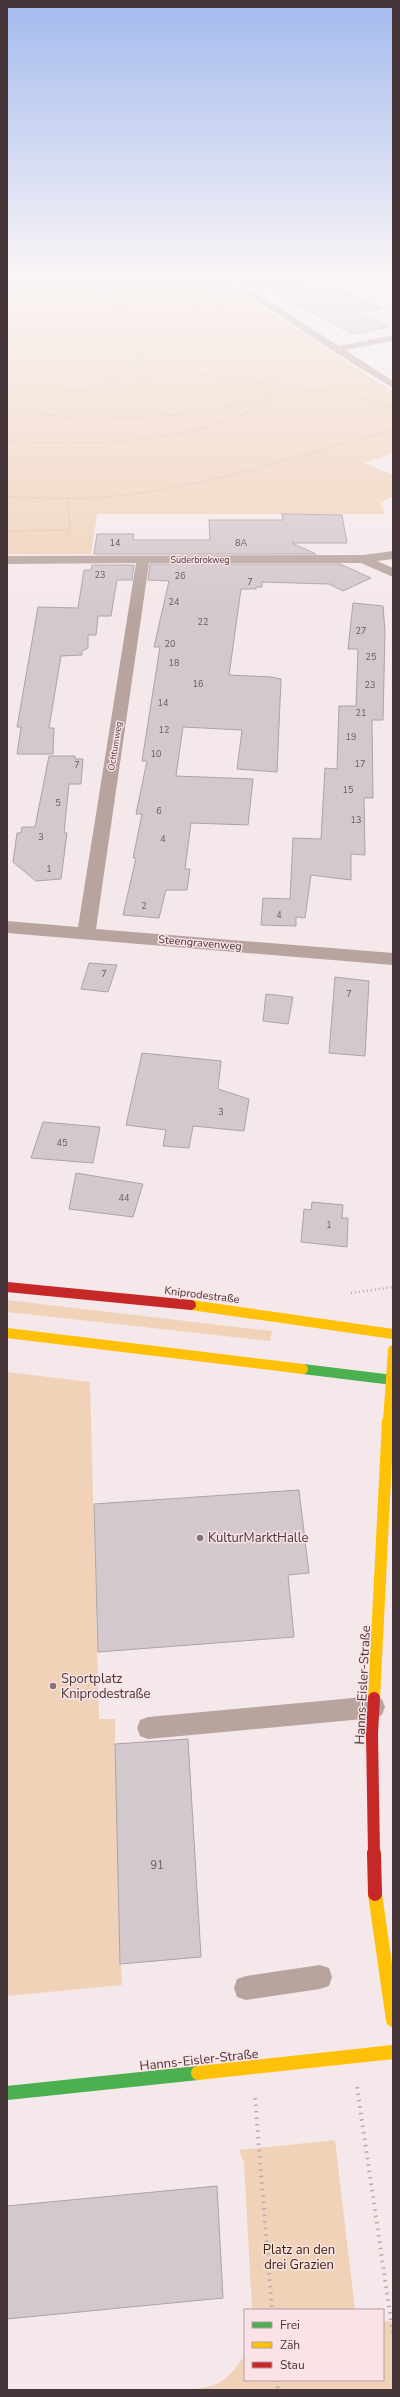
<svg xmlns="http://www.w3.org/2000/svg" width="400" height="2397" viewBox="0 0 400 2397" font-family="'Nunito Sans',sans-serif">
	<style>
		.green { fill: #f0d2b9 }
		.building { fill: #d3c8cd; stroke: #ada2a6 }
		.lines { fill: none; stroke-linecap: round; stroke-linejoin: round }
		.path-far3 { stroke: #baacab; stroke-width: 1; stroke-dasharray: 0.5 1; stroke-linecap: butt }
		.path-far2 { stroke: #baacab; stroke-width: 1.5; stroke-dasharray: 0.5 1.5; stroke-linecap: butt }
		.path-far1 { stroke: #baacab; stroke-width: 2.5; stroke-dasharray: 1 3; stroke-linecap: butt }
		.path { stroke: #baacab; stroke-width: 4; stroke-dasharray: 1.5 5; stroke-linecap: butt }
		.lane { fill: #b7a49f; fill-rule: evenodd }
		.street { fill: #b7a49f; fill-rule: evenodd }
		.fast-far1 { stroke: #4caf50; stroke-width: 10 }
		.fast { stroke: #4caf50; stroke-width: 14 }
		.slow-far2 { stroke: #ffc107; stroke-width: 10 }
		.slow-far1 { stroke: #ffc107; stroke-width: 12 }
		.slow { stroke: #ffc107; stroke-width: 14 }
		.jam-far2 { stroke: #c62828; stroke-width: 10 }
		.jam-far1 { stroke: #c62828; stroke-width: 12 }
		.jam { stroke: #c62828; stroke-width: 14 }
		.poi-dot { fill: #837477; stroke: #fbe2e6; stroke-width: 1.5 }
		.labels { text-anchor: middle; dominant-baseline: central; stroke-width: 3; stroke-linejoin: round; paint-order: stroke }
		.number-label { font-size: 9px; fill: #695a5e }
		.far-street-label { font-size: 9px; fill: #463639; stroke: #fbe2e6 }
		.street-label { font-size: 11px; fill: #463639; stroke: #fbe2e6 }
		.near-number-label { font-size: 11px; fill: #695a5e }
		.near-poi-label { font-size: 13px; fill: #463639; stroke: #fbe2e6; text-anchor: start }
		.near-street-label { font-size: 13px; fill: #463639; stroke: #fbe2e6 }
		.near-park-label { font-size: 13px; fill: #3b2406; stroke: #fbe2e6 }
	</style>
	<rect width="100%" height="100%" fill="#f5e8ea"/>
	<!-- green -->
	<path class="green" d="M7,278h297l-60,6 -10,4 159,104v61l-29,10 29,12v22l-13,5 5,12h-288l-6,40h-84z
		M7,1300l265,31 -2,10 -263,-29z
		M7,1372l83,10 9,337h16v25l73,-5 13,218 -80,7 1,21 -115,11z
		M335,2140l20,170h-103l-8,-148 -5,-12z
		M383,2321l10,1v68h-205c33,-4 38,-8 57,-35v25h138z"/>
	<!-- building -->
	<path class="building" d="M301,285l5,2 25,-2 50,23 -23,4 32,15 -38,7 -79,-43 5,-4z
		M282,514l60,1 5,28h-55l24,11h-222l3,-20h37l-1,6h77l-1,-20h74z
		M150,564h190l31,14 -28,13 -14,-7 -67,-2v5h-6v2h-15l-12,86 42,2 10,2 -4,93 -40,-3 5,-39 -59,-3 -7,49 77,3 -5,46 -57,-2 -6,46h5l-3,21h-21l-7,28 -36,-3 13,-57h-3l9,-44h-6l11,-53h-5l18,-114h-6l15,-66 -21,-1z
		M92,565h42l-2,15h-15l-6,36h-13l-2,19h-8v13l-6,3v4l-21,1 -12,72h5l-1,26h-36l4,-27h-4l21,-120 40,1 6,-38h7z
		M353,603l30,3 2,25 -2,89h-11l1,78h-9l1,57 -14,-1v26l-40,-5 -6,43 -9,-1v9l-35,-1 2,-27 27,1 3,-61 28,1 4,-71 12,1 2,-63h17l2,-57h-10z
		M49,756h26v3h8l-2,25h-12l-5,49h3l-6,46 -25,2 -23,-19 4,-29h4l1,-6h13z
		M89,963l28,2 -9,27 -27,-3z
		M335,977l34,4 -4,75 -36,-3z
		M266,994l27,3 -5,27 -25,-3z
		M142,1053l79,8 -3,28 31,10 -5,32 -51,-5 -4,22 -26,-2 3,-16 -40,-5z
		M43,1122l57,5 -7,36 -62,-5z
		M76,1173l67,11 -10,33 -64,-8z
		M312,1202l31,3 -1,13h6l-1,29 -46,-5 3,-33 7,1z
		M299,1490l10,83 -21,2 6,62 -196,15 -4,-148z
		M188,1739l13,218 -81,7 -5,-220z
		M217,2186l6,112 -216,21v-113z"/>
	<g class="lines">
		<!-- path-far3 -->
		<path class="path-far3" d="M222,278l-2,7 -9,11 59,66 8,11v13
			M111,291l16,-13
			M7,296l23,-18
			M7,325l10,9 3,10 -13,19
			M135,366l143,19
			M71,392c31,0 99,-11 117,-38 3,-5 2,-10 2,-16 4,-20 3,-49 23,-60
			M7,393c30,2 135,0 134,-45 0,-11 -8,-21 -14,-30 -11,-15 -17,-28 -32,-40
			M7,410l49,6
			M170,416l56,-8 42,-13 10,-7 63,5 52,14
			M241,416l26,-14 1,-7"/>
		<!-- path-far2 -->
		<path class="path-far2" d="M48,415l36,4 93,-4
			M7,441c79,5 162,3 236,-26
			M7,497c39,1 79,3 118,-2 92,-11 179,-42 268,-65
			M7,531l63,-1
			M66,540l4,-10 -2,-32"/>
		<!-- path-far1 -->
		<path class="path-far1" d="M351,1293l42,-6"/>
		<!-- path -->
		<path class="path" d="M357,2087l36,247
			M255,2098l17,212
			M277,2380l1,10"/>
		<!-- lane -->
		<path class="lane" d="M374,1696l8,3 3,8 -3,8 -8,3 -226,21 -8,-3 -3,-8 3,-8 8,-3z
			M320,1965l9,3 3,9 -3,9 -9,3 -74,11 -9,-3 -3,-9 3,-9 9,-3z"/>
		<!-- street -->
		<path class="street" d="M303,278h29l-4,2 -78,9 89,57 54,-11v6l-48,9 48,31v7l-60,-37 -91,-61 2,-5z
			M393,551v8l-16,2 16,7v9l-32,-14h-212l-53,366 297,24v12l-386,-32v-12l71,6 58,-364 -129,1v-8l356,-1z"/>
		<!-- fast-far1 -->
		<path class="fast-far1" d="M303,1369l90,11"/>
		<!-- fast -->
		<path class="fast" d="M7,2093l191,-20"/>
		<!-- slow-far2 -->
		<path class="slow-far2" d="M191,1305l202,29
			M7,1333l296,36
			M388,1422l5,-72"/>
		<!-- slow-far1 -->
		<path class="slow-far1" d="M374,1698l14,-277"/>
		<!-- slow -->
		<path class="slow" d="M375,1894l18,126
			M198,2073l195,-21"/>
		<!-- jam-far2 -->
		<path class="jam-far2" d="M7,1287l184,18"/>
		<!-- jam-far1 -->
		<path class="jam-far1" d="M374,1698l-2,36 2,120"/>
		<!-- jam -->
		<path class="jam" d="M374,1853l1,41"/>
	</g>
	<!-- sky -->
	<linearGradient id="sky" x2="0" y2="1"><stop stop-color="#a3baee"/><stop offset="0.45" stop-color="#faf5f6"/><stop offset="1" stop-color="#faf5f6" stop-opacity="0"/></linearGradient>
	<rect width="400" height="614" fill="url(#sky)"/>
	<!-- markers -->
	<g class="poi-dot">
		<circle cx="200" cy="1538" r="4"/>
		<circle cx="53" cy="1686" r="4"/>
	</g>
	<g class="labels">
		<!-- number labels -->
		<g class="number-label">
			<text x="115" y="543">14</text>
			<text x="241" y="543">8A</text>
			<text x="100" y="575">23</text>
			<text x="180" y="576">26</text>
			<text x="250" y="582">7</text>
			<text x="174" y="602">24</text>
			<text x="203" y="622">22</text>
			<text x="361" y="631">27</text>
			<text x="170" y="644">20</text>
			<text x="371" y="657">25</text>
			<text x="174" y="663">18</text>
			<text x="198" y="684">16</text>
			<text x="370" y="685">23</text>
			<text x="163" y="703">14</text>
			<text x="361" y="713">21</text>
			<text x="164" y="730">12</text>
			<text x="351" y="737">19</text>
			<text x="156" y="754">10</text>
			<text x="360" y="764">17</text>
			<text x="77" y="765">7</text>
			<text x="348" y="790">15</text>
			<text x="58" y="803">5</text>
			<text x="159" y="811">6</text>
			<text x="356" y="820">13</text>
			<text x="41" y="837">3</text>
			<text x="163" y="839">4</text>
			<text x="49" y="869">1</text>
			<text x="144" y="906">2</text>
			<text x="279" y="915">4</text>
			<text x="104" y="974">7</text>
			<text x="349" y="994">7</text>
			<text x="221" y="1112">3</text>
			<text x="62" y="1143">45</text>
			<text x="124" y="1198">44</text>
			<text x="329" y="1225">1</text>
		</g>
		<!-- far-street labels -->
		<g class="far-street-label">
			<text x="200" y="560">Süderbrokweg</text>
			<text transform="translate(115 746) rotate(-81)">Ochtumweg</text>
		</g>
		<!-- street labels -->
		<g class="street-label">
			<text transform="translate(200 943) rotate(5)">Steengravenweg</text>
			<text transform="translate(202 1295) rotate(7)">Kniprodestraße</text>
		</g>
		<!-- near-number labels -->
		<g class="near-number-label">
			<text x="157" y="1865">91</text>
		</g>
		<!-- near-poi labels -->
		<g class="near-poi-label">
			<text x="208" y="1538">KulturMarktHalle</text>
			<text x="61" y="1679">Sportplatz<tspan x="61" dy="15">Kniprodestraße</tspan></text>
		</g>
		<!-- near-street labels -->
		<g class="near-street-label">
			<text transform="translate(363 1685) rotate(-87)">Hanns-Eisler-Straße</text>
			<text transform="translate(199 2060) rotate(-6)">Hanns-Eisler-Straße</text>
		</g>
		<!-- near-park labels -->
		<g class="near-park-label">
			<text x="299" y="2250">Platz an den<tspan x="299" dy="15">drei Grazien</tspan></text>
		</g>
	</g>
	<!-- border -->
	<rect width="400" height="2397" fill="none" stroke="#463639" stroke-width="16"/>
	<!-- legend -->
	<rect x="244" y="2309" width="140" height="72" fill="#fbe2e6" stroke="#b39da1"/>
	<rect x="252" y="2322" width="20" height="6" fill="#4caf50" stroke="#b39da1"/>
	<text x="280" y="2329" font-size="12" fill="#463639">Frei</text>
	<rect x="252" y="2342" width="20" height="6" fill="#ffc107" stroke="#b39da1"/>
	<text x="280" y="2349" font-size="12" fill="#463639">Zäh</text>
	<rect x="252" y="2362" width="20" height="6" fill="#c62828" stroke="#b39da1"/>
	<text x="280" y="2369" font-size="12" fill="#463639">Stau</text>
</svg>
